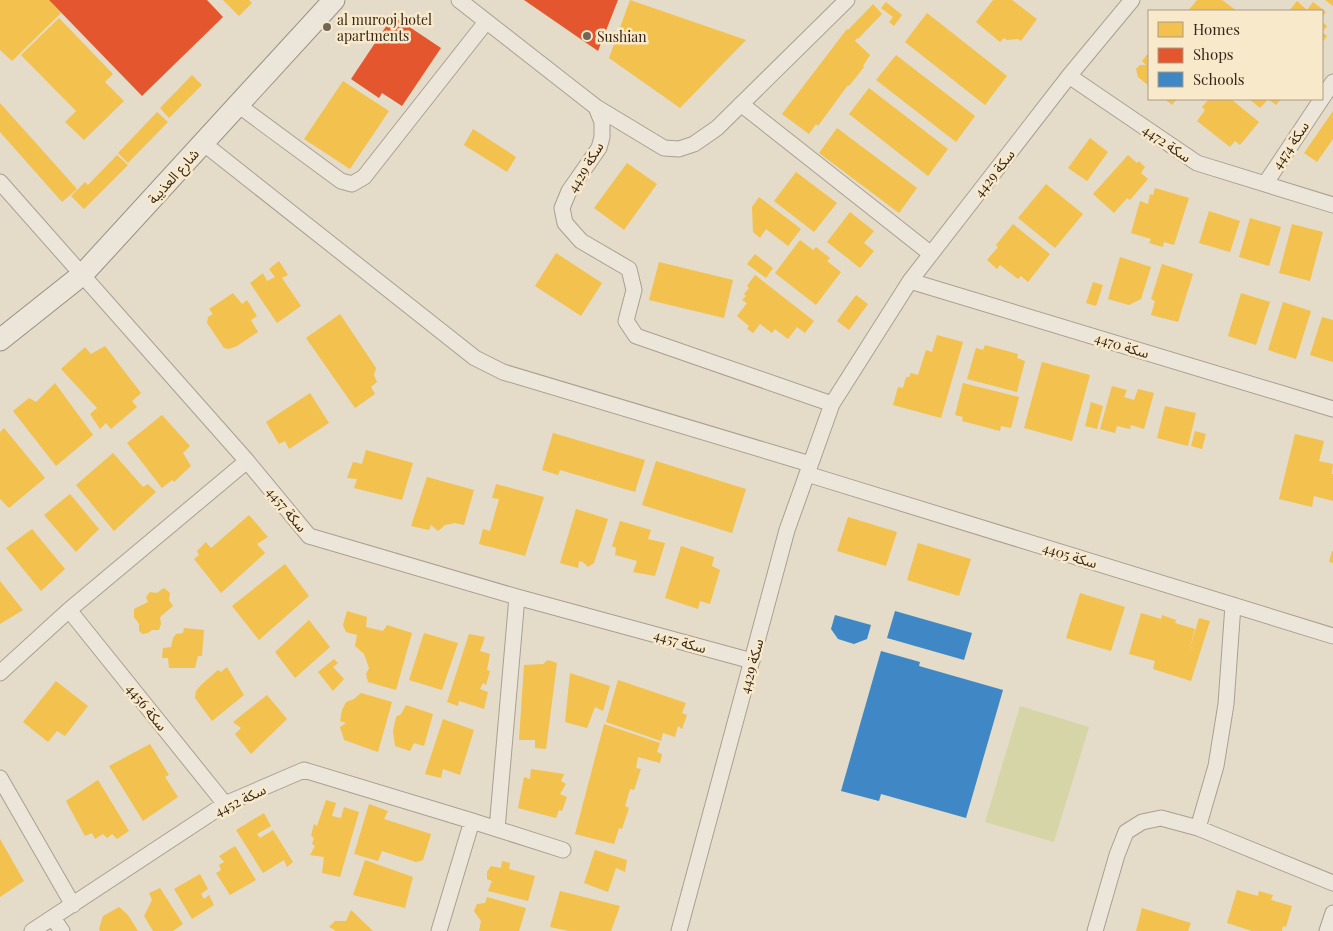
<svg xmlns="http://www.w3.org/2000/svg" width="1333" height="931" viewBox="0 0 1333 931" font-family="'Playfair Display','Noto Sans Arabic',serif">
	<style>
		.green { fill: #d6d5a8 }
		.homes { fill: #f2c14e }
		.shops { fill: #e4572e }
		.schools { fill: #3f88c5 }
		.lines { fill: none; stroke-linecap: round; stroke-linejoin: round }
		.street-casing { stroke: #a99f92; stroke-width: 17 }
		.secondary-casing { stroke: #988f82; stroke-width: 23 }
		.street { stroke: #ece6da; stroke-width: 15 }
		.secondary { stroke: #ece6da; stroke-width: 21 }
		.poi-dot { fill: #746657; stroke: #f8e9cb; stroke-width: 2 }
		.labels { text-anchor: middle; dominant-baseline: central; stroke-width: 5; stroke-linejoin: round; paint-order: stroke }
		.poi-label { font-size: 14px; fill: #37271a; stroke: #f8e9cb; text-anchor: start }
		.street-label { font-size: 14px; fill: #37271a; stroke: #f8e9cb }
	</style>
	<rect width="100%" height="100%" fill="#e4dbc8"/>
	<!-- green -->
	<path class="green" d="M1020,706l69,21 -35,115 -69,-20z"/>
	<!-- homes -->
	<path class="homes" d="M0,0h49l12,13 -49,48 -12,-11z
		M223,0h26l3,3 -13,13z
		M630,0l116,40 -66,68 -71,-50z
		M993,0h19l25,19 -16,22 -3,-2 -11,1 -3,-2 -4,4 -24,-20z
		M1197,0h25l15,11h-49z
		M1325,0h8v6z
		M1297,1l10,9 6,-8 13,10 -4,5v-6h-33z
		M886,2l16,13 -8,11 -5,-4 4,-5 -12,-9z
		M873,4l9,10 -24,25 -1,-1 -2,3 15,14 -7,11 1,1 -15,19 -1,-1 -30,41 -2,-2 -7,10 -27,-20 65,-85 1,1z
		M927,13l80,63 -22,29 -80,-63z
		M59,18l54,56 -8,8 19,19 -40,39 -19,-18 11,-11 -55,-56z
		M1322,22l5,4 -5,6 5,4 -5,7z
		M1149,52v34l-11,-9 -2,-8 4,-4h6l-4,-4z
		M896,55l79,61 -19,26 -80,-62z
		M192,75l10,10 -33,33 -9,-10z
		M343,81l46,30 -39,58 -46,-30z
		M869,88l79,61 -20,27 -79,-62z
		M1165,99h12l-5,6z
		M1209,99h22l28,23 -19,23 -5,-4 -5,6 -33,-26 8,-11 -3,-3z
		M1249,99h32l-5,6 -8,-6 -8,9z
		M0,103l77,86 -15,13 -62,-70z
		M1333,111v28l-16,23 -13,-9z
		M157,112l11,10 -40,41 -10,-10z
		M837,128l80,60 -18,25 -80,-60z
		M473,129l43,28 -9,15 -43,-27z
		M1090,138l18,14 -21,29 -19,-13z
		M117,155l11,10 -44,44 -13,-13 14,-14 3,3z
		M1128,155l9,8 2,-2 6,6 -4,6 7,6 -18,21 -3,-2 -13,15 -21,-19z
		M627,163l30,21 -33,46 -30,-22z
		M796,172l41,31 -23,29 -40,-31z
		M1046,184l37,30 -28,34 -37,-30z
		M1155,188l34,10 -15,47 -10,-3 -1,5 -14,-4 2,-4 -20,-6 9,-32 8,3 2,-10 3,1z
		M759,197l42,32 -13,17 -22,-17 -6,9 -7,-6 -1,-25z
		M1209,211l31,10 -10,31 -31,-9z
		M850,212l24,19 -10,12 10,8 -14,17 -33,-26z
		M1250,218l31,9 -12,39 -30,-9z
		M1013,224l37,30 -22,28 -7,-6 -3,3 -18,-14 -3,4 -10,-9 11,-13 -2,-2z
		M1292,224l31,8 -13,49 -31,-8z
		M800,240l13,10 3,-3 14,11 -3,3 14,11 -25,33 -41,-32z
		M556,253l46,30 -21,33 -46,-30z
		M755,254l18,14 -7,10 -19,-14z
		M1120,257l31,10 -10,32 -12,6 -21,-6z
		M279,261l9,14 -6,3 19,28 -24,17 -27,-40 13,-10 4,8 8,-4 -6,-8z
		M659,262l74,18 -9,38 -75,-18z
		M1162,264l31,10 -15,48 -27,-7 4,-14 -4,-2z
		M755,275l59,46 -9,12 -8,-6 -9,12 -13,-10 -3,4 -12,-9 -7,9 -6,-4 2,-3 -12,-10 10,-13 -5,-3 4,-4 -2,-2 5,-6 -2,-2z
		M1093,282l10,3 -7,21 -10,-3z
		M233,293l9,11 5,-4 10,16 -6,4 7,12 -21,14 -8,3 -5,-1 -17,-25 1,-6 5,-3 -4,-5z
		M1241,293l29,9 -14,43 -28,-9z
		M856,295l12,9 -19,26 -12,-9z
		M1283,302l28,9 -15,48 -28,-9z
		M340,314l36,54 -2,7 3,7 -6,5 4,7 -20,14 -49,-70z
		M1322,317l11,3v42l-23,-7z
		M937,335l26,7 -22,76 -48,-13 5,-18 5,1 3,-11h3l2,-4 7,2 8,-25 6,2z
		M985,345l33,9 -1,4 8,3 -8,31 -50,-13 9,-31 7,2z
		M105,346l36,47 -9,8 5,6 -26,22 -5,-6 -6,6 -10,-15 7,-6 -36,-39 24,-22 6,7z
		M1042,362l48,13 -18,66 -48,-13z
		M55,383l38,52 -37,31 -43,-55 16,-13 7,4z
		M963,383l56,14 -8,31 -10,-2 -1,5 -38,-10 1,-4 -8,-2z
		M1112,386l15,4 -3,7 10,3 4,-11 16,4 -10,36 -13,-4 -1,4 -13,-3 -2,7 -15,-4z
		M310,393l19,30 -40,26 -4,-8 -6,3 -13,-22z
		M1091,402l12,4 -6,23 -12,-3z
		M1165,406l31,7 -8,33 -31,-8z
		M162,415l28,31 -7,7 8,13 -17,16 -2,-2 -10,8 -35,-45z
		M4,428l41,50 -36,30 -9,-9v-67z
		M1195,431l11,3 -4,15 -11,-3z
		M553,433l92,27 -10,32 -75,-22 -2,5 -16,-5z
		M1295,434l29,7 -5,20 14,3 -1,10h1v27l-19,-5 -2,11 -33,-8z
		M366,450l47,13 -11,37 -48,-12 3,-9 -10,-1 6,-16 9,2z
		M113,453l30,34 5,-3 8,8 -42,39 -38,-46z
		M656,461l90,28 -14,44 -90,-28z
		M427,477l47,13 -10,35 -9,-2 -10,2 -7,6 -7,-6 -2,5 -18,-4z
		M496,484l48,13 -19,59 -46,-12 4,-15 7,2 9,-32 -7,-1z
		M70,494l29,35 -23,23 -32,-37z
		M576,509l32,10 -14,44 -6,4 -5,-5 -4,-1 -1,7 -18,-5z
		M249,515l19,22 -11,7 8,9 -44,40 -27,-34 5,-4 -2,-4 9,-9 5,6z
		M848,517l49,15 -11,34 -49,-15z
		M620,521l31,9 -3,9 17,4 -10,33 -22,-4 4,-11 -22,-6 1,-7 -4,-2z
		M32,529l33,40 -24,22 -35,-43z
		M918,543l53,16 -12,37 -52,-16z
		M681,546l33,11 -2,9 8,4 -10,34 -10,-3 -2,8 -33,-11z
		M1332,551h1v12l-4,-1z
		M285,564l24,32 -50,44 -27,-34z
		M0,581l23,29 -23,14z
		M164,588l6,5 -1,7 4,6 -13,11 1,7 -2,6h-7l-4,3 -5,1 -4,-3v-7l-5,-7v-8l14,-7 -2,-5 4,-5 7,1z
		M1080,593l45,14 -14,44 -45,-13z
		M347,611l20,6 -1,10 17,4 4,-6 25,8 -16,57 -28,-8 -2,-8 3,-6 -5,-14 -9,-8 2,-11 -11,-3 -3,-7z
		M1141,613l20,6 1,-4 14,5 -1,3 20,6 -7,26 11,-37 11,3 -19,60 -38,-12 2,-8 -26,-7z
		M309,620l21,27 -35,31 -20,-26z
		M184,628l20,2 -2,26h-4l-3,12h-26l-1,-10h-6l1,-10 8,-1 2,-9 3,-4 7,-1z
		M424,633l34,10 -16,47 -33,-10z
		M469,634l16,3 -5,14 10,3 -3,16 3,1 -4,14 -3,-2 -3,6 8,3 -4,17 -25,-8 -1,5 -11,-4z
		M334,659l4,4 -5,4 11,12 -11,12 -15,-19z
		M548,660l9,3 -11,86 -11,-1v-8h-16l5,-75 19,-1z
		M227,667l17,28 -32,26 -17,-23 1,-7 6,-7 16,-14 3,2z
		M570,673l40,13 -7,25 -8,-4 -8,21 -22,-6z
		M618,680l68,23 -4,10 5,2 -5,14 -4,-3 -3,11 -12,-4 -2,8 -55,-19z
		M56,681l32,25 -23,30 -8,-5 -9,11 -25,-20z
		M361,693l31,9 -14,50 -34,-12 -4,-13 6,-4 -6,-2 2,-11 4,-8 8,-3z
		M267,695l20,24 -36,35 -16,-20 6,-6 -8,-6z
		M406,705l27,9 -9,32 -10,-3 -4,8 -15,-5 -2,-15 3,-14 5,-3z
		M443,719l31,11 -14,45 -17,-6 -2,9 -16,-4z
		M604,724l56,19 -3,9 5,2 -2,9 -22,-6 -2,11 5,1 -7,21 -4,-1 -5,17 4,2 -7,21 -3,-1 -5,16 -39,-10z
		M150,744l19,31 -4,2 13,20 -35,24 -34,-55z
		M531,769l33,5 -3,7 5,3 -6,10 7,3 -5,14 -3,-1 -3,8 -38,-10 6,-31 6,2z
		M98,780l31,51 -12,8 -5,-5 -5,4 -4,-4 -8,5 -3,-6 -7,3 -19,-35z
		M326,800l10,3 -4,13 9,2 3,-11 15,5 -19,65 -18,-4 2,-16 -14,-2 5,-9 -3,-2 2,-6 -3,-2 3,-12 3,2z
		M369,804l19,7 -4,8 47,15 -8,26 -7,2 -34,-11 -4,10 -24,-7z
		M264,813l7,13 -14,8 3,4 13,-8 20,32 -6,5 -3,-7 -21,13 -27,-43z
		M0,839l24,42 -24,16z
		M235,846l21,34 -26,15 -14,-22 5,-3 -2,-5 5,-3 -5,-6z
		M595,850l32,10 -2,12 -9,-4 -8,24 -24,-9z
		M365,860l48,17 -8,31 -52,-13z
		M502,861l8,2 -1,6 26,7 -7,25 -40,-10 4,-10 -5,-2v-7l4,-6 10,2z
		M200,874l8,15 -7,5 3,5 5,-4 5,10 -22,14 -18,-30z
		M160,888l23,36 -10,7h-20l-9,-15 8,-16 -3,-7z
		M1237,890l21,6 1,-5 14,4 -2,5 21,6 -6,21 -3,-1 -1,5h-30l-25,-8z
		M560,891l60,15 -9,25h-42l-19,-4z
		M487,897l39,11 -7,23h-40l2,-10 -7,-10 3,-7 8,-1z
		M119,907l9,8 10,16h-38l-1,-2 4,-13z
		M1142,908l49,15 -3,8h-52z
		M351,910l22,21h-39l1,-1 -6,-3 6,-6h11z"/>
	<!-- shops -->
	<path class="shops" d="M49,0h158l16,17 -81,79z
		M524,0h94l-20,51z
		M393,16l48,32 -39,58 -20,-13 -3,5 -28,-19z"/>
	<!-- schools -->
	<path class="schools" d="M895,611l77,22 -8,27 -77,-22z
		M835,615l36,10 -4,14 -13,5 -16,-5 -7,-10z
		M881,651l39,11 -1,4 84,24 -37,128 -85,-24 -2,7 -38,-10z"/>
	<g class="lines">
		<!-- street casing -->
		<g class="street-casing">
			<path id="street" d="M459,0l137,107 6,15v15l-3,11 -30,43 -7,17 3,15 16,18 48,28 5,21 -8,31 10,15 196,68
				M1069,76l128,87 136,42
				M741,104l190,150
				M238,105l103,76 11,3 12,-7 122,-155
				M596,107l68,41 15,1 15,-5 23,-16 130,-128
				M203,143l272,215 28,14 307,92
				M0,182l247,279 62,75 208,61 235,64
				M1265,184l68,-102
				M910,281l423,128
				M807,474l526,162
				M69,610l156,194
				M0,673l69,-63 178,-149
				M0,778l73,127
				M1198,828l18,-62 10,-62 7,-99
				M497,829l20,-232
				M53,918l9,13
				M32,931l193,-127 79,-34 168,51 91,29
				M439,931l33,-110
				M679,931l108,-401 45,-126 78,-123 159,-205 63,-76
				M1095,931l22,-76 9,-23 16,-10 19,-4 37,10 135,55
				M1327,931l6,-18"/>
		</g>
		<!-- secondary casing -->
		<g class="secondary-casing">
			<path id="secondary" d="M0,340l83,-66 251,-274"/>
		</g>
		<!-- street -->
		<use href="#street" class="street"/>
		<!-- secondary -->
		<use href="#secondary" class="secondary"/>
	</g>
	<!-- markers -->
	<g class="poi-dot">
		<circle cx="327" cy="27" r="5"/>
		<circle cx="587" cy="36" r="5"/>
	</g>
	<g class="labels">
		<!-- poi labels -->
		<g class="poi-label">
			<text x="337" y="19">al murooj hotel<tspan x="337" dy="16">apartments</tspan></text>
			<text x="597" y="36">Sushian</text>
		</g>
		<!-- street labels -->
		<g class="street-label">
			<text transform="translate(1167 143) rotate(34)">سكة 4472</text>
			<text transform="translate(1290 145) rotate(-56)">سكة 4474</text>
			<text transform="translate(585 167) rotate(-59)">سكة 4429</text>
			<text transform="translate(994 173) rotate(-52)">سكة 4429</text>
			<text transform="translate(173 176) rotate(-48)">شارع العذيبة</text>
			<text transform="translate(1122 345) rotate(17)">سكة 4470</text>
			<text transform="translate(287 509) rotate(50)">سكة 4457</text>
			<text transform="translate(1070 555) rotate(17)">سكة 4405</text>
			<text transform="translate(680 641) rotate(15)">سكة 4457</text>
			<text transform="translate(751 666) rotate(-75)">سكة 4429</text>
			<text transform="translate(147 707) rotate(51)">سكة 4456</text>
			<text transform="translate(240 800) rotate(-26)">سكة 4452</text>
		</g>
	</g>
	<!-- legend -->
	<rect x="1148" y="10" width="175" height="90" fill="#f8e9cb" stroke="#ab9b84"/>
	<rect x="1158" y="22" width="25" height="15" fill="#f2c14e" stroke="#ab9b84"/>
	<text x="1193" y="35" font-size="15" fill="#37271a">Homes</text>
	<rect x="1158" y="48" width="25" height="15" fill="#e4572e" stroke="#ab9b84"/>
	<text x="1193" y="60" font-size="15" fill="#37271a">Shops</text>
	<rect x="1158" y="72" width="25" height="15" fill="#3f88c5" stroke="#ab9b84"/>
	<text x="1193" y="85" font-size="15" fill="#37271a">Schools</text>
</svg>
